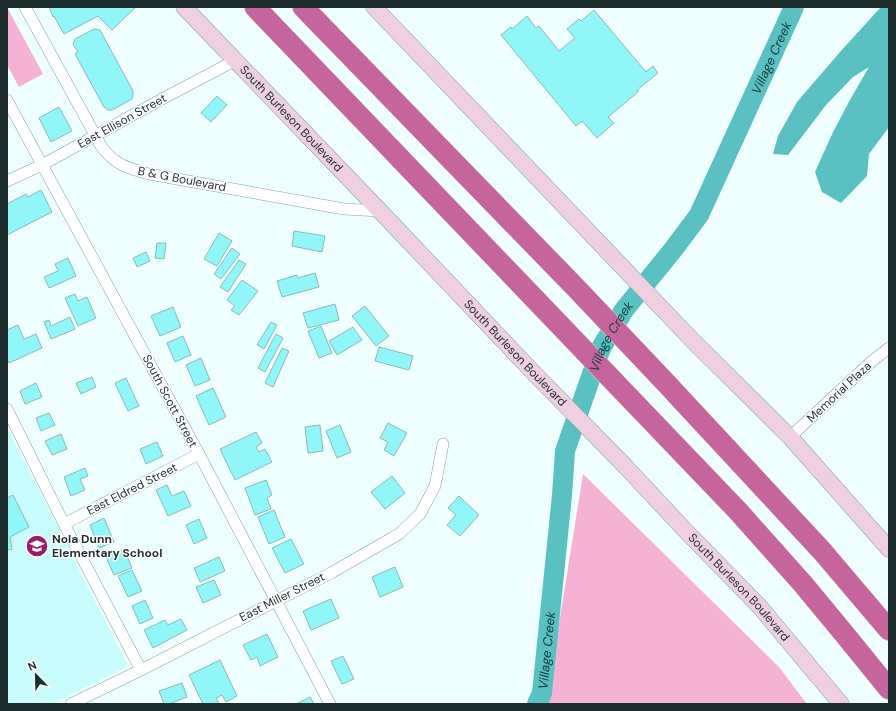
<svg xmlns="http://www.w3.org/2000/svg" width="896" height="711" viewBox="0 0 896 711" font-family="'DM Sans',sans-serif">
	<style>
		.built { fill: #c9fdfd }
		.green { fill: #f6b2d5 }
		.water { fill: #5ac0c1 }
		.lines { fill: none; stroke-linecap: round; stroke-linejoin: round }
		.river { stroke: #5ac0c1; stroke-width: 20 }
		.building { fill: #91f6f7; stroke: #8fb7b7 }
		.minor-casing { stroke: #7ca3a3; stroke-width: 12 }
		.secondary-casing { stroke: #7ca3a3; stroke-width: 17 }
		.motorway-casing { stroke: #d6d9d9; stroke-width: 22 }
		.minor { stroke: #fff; stroke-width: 11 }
		.secondary { stroke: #eed0e1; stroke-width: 16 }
		.motorway { stroke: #c6649c; stroke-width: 21 }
		.labels { text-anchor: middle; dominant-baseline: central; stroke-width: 3; stroke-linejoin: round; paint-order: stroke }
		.street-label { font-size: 12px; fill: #1d2d2d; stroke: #fff }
		.poi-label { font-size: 12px; font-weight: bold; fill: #1d2d2d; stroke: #fff; text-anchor: start }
		.water-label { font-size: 13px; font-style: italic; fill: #114141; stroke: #fff }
	</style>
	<rect width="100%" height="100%" fill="#efffff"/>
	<!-- built -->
	<path class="built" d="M7,427l121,239 -75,38h-46z"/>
	<!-- green -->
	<path class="green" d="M7,7l36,67 -24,13 -12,-22z
		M583,474l196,193 28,37h-263l3,-5z"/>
	<!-- water -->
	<path class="water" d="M881,7h8v120l-20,27 -2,22 -26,27 -19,-11 -7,-20 18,-40 18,-34 18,-31 -16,10 -27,28 -38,50 -15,-1 5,-18 19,-34 43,-50z"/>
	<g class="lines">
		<!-- river -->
		<path class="river" id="s1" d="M537,704l5,-11 20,-198 3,-44 36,-103 23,-38 48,-59 27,-36 95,-208"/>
	</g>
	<!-- building -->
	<path class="building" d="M49,7h87l-24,23 -14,-14 -34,18 -10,-18 -1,1 -3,-8z
		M594,10l52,62 7,-6 5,7 -21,17 1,2 -30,25 6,6 -17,15 -15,-17 -6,5 -75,-91 10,-8 1,2 15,-13 9,12 3,-2 20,25 16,-13 -8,-9 12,-10 2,2z
		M94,29l6,1 33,61v4l-1,4 -20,11h-4l-4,-3 -29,-53 3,-2 -5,-8 2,-5z
		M217,96l10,9 -16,17 -10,-9z
		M59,107l13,24 -21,11 -12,-24z
		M41,190l11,22 -45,23v-31l19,-10 2,3z
		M294,231l31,5 -3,16 -30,-6z
		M219,233l13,8 -15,25 -13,-7z
		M157,243h9l-2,16 -9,-1z
		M232,248l8,6 -19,25 -7,-5z
		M146,252l4,9 -13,6 -4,-9z
		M68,258l8,18 -27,12 -5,-11 14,-6 -3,-7z
		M239,260l7,4 -18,28 -8,-5z
		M315,273l4,14 -37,10 -5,-16 20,-6 1,3z
		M242,280l16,11 -19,24 -8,-5 4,-4 -8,-6z
		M75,294l3,7 9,-4 9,21 -18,8 -13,-28z
		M335,304l4,16 -31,8 -5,-15z
		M365,306l24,30 -13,10 -24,-30z
		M173,307l8,20 -21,9 -9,-20z
		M70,317l5,12 -24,10 -7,-17 5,-2 2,6z
		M271,322l6,3 -13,24 -7,-4z
		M18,325l6,14 12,-5 6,14 -33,15 -2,-4v-29z
		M321,326l11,27 -13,5 -11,-27z
		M353,327l9,13 -25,15 -8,-14z
		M276,334l7,4 -18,34 -7,-4z
		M183,336l8,19 -16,7 -8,-19z
		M379,347l34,9 -4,14 -34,-9z
		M282,348l7,3 -16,36 -8,-4z
		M201,358l9,22 -15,6 -9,-21z
		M92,377l4,10 -15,7 -5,-11z
		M126,378l13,28 -11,5 -13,-28z
		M36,383l6,14 -17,7 -5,-13z
		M213,388l13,29 -17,8 -13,-29z
		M49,413l6,12 -14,6 -5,-13z
		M388,423l19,10 -13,23 -10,-6 4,-8 -8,-4z
		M320,425l3,26 -15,2 -3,-26z
		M340,425l11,27 -14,6 -11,-27z
		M256,432l6,11 -6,4 3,5 6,-3 7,13 -37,18 -15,-31z
		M61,434l6,15 -15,6 -7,-14z
		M157,442l6,14 -17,8 -6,-15z
		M85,468l3,8 -8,3 5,11 -14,6 -7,-19z
		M392,476l13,17 -20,16 -14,-17z
		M266,480l6,15 -5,3 4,11 -16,6 -10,-27z
		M167,485l5,11 12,-5 7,15 -23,10 -12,-26z
		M13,495l16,32 -19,10 2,12 -5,1v-52z
		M459,496l20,19 -19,21 -13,-11 9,-10 -8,-7z
		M274,510l11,27 -16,7 -11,-27z
		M104,518l10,24 -15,6 -9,-23z
		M199,519l8,19 -13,6 -8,-19z
		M291,539l13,25 -19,9 -13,-25z
		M124,549l8,19 -18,7 -8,-18z
		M219,557l6,14 -25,11 -6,-14z
		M395,567l8,20 -23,10 -8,-20z
		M132,570l10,21 -14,6 -10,-21z
		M214,580l7,15 -18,8 -7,-16z
		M331,599l8,19 -28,12 -8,-19z
		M145,600l8,18 -13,6 -8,-18z
		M181,619l6,11 -34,18 -9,-18 21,-10 3,5z
		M267,634l11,23 -18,9 -3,-9 -6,3 -8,-15z
		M343,656l11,23 -12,5 -11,-23z
		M220,660l17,36 -11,6 -4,-7 -6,3 3,6h-16l-14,-29z
		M182,683l5,14 -18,7h-5l-5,-13z
		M310,697l4,7h-18z"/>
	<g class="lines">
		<!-- minor casing -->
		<g class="minor-casing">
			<path id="minor" d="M25,7l76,139c14,19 26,22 48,28l195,35 36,2
				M7,100l192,354 131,250
				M7,181l35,-16 120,-66 74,-39
				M7,409l57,115 77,146
				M790,437l81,-75 18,-14
				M64,524l135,-70
				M71,704l70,-34 190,-97 68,-39 21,-20 15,-28 8,-42"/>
		</g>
		<!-- secondary casing -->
		<g class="secondary-casing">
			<g id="secondary">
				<path id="s2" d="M184,7l196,204 150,158 96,98 56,60 78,80 81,97"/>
				<path d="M374,7l320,335 96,95 99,112"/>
			</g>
		</g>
		<!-- motorway casing -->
		<g class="motorway-casing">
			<path id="motorway" d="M255,7l482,503 66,74 43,52 43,53
				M303,7l273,281 90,95 156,168 67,79"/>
		</g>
		<!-- minor -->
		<use href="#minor" class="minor"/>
		<!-- secondary -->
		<use href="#secondary" class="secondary"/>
		<!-- motorway -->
		<use href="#motorway" class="motorway"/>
	</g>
	<!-- icons -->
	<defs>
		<g id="school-disc" transform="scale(1.15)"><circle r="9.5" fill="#9b1a6e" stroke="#fff"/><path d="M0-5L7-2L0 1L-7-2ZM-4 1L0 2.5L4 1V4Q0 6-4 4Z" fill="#fff"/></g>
	</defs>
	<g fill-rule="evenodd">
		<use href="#school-disc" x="37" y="546"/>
	</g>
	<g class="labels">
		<!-- street labels -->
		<g class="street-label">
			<text stroke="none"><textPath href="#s2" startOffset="155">South Burleson Boulevard</textPath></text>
			<text transform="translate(122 121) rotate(-29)">East Ellison Street</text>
			<text transform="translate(182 179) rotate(11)">B &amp; G Boulevard</text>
			<text stroke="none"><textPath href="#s2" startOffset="479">South Burleson Boulevard</textPath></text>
			<text transform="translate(839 392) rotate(-43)">Memorial Plaza</text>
			<text transform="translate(170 401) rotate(62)">South Scott Street</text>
			<text transform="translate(132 489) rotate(-27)">East Eldred Street</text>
			<text stroke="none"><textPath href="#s2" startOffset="803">South Burleson Boulevard</textPath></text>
			<text transform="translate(282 597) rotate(-27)">East Miller Street</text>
		</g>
		<!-- poi labels -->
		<g class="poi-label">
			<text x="52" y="539">Nola Dunn<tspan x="52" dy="14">Elementary School</tspan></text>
		</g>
		<!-- water labels -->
		<g class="water-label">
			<text stroke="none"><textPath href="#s1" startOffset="703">Village Creek</textPath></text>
			<text stroke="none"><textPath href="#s1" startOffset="379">Village Creek</textPath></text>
			<text stroke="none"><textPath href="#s1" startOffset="55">Village Creek</textPath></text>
		</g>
	</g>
	<!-- border -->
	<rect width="896" height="711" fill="none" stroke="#1d2d2d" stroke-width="16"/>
	<!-- north arrow -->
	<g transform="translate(36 675) rotate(337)" stroke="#ffffff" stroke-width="3" paint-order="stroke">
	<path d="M0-3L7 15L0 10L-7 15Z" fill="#1d2d2d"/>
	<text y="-6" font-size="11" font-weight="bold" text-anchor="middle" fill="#1d2d2d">N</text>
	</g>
</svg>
